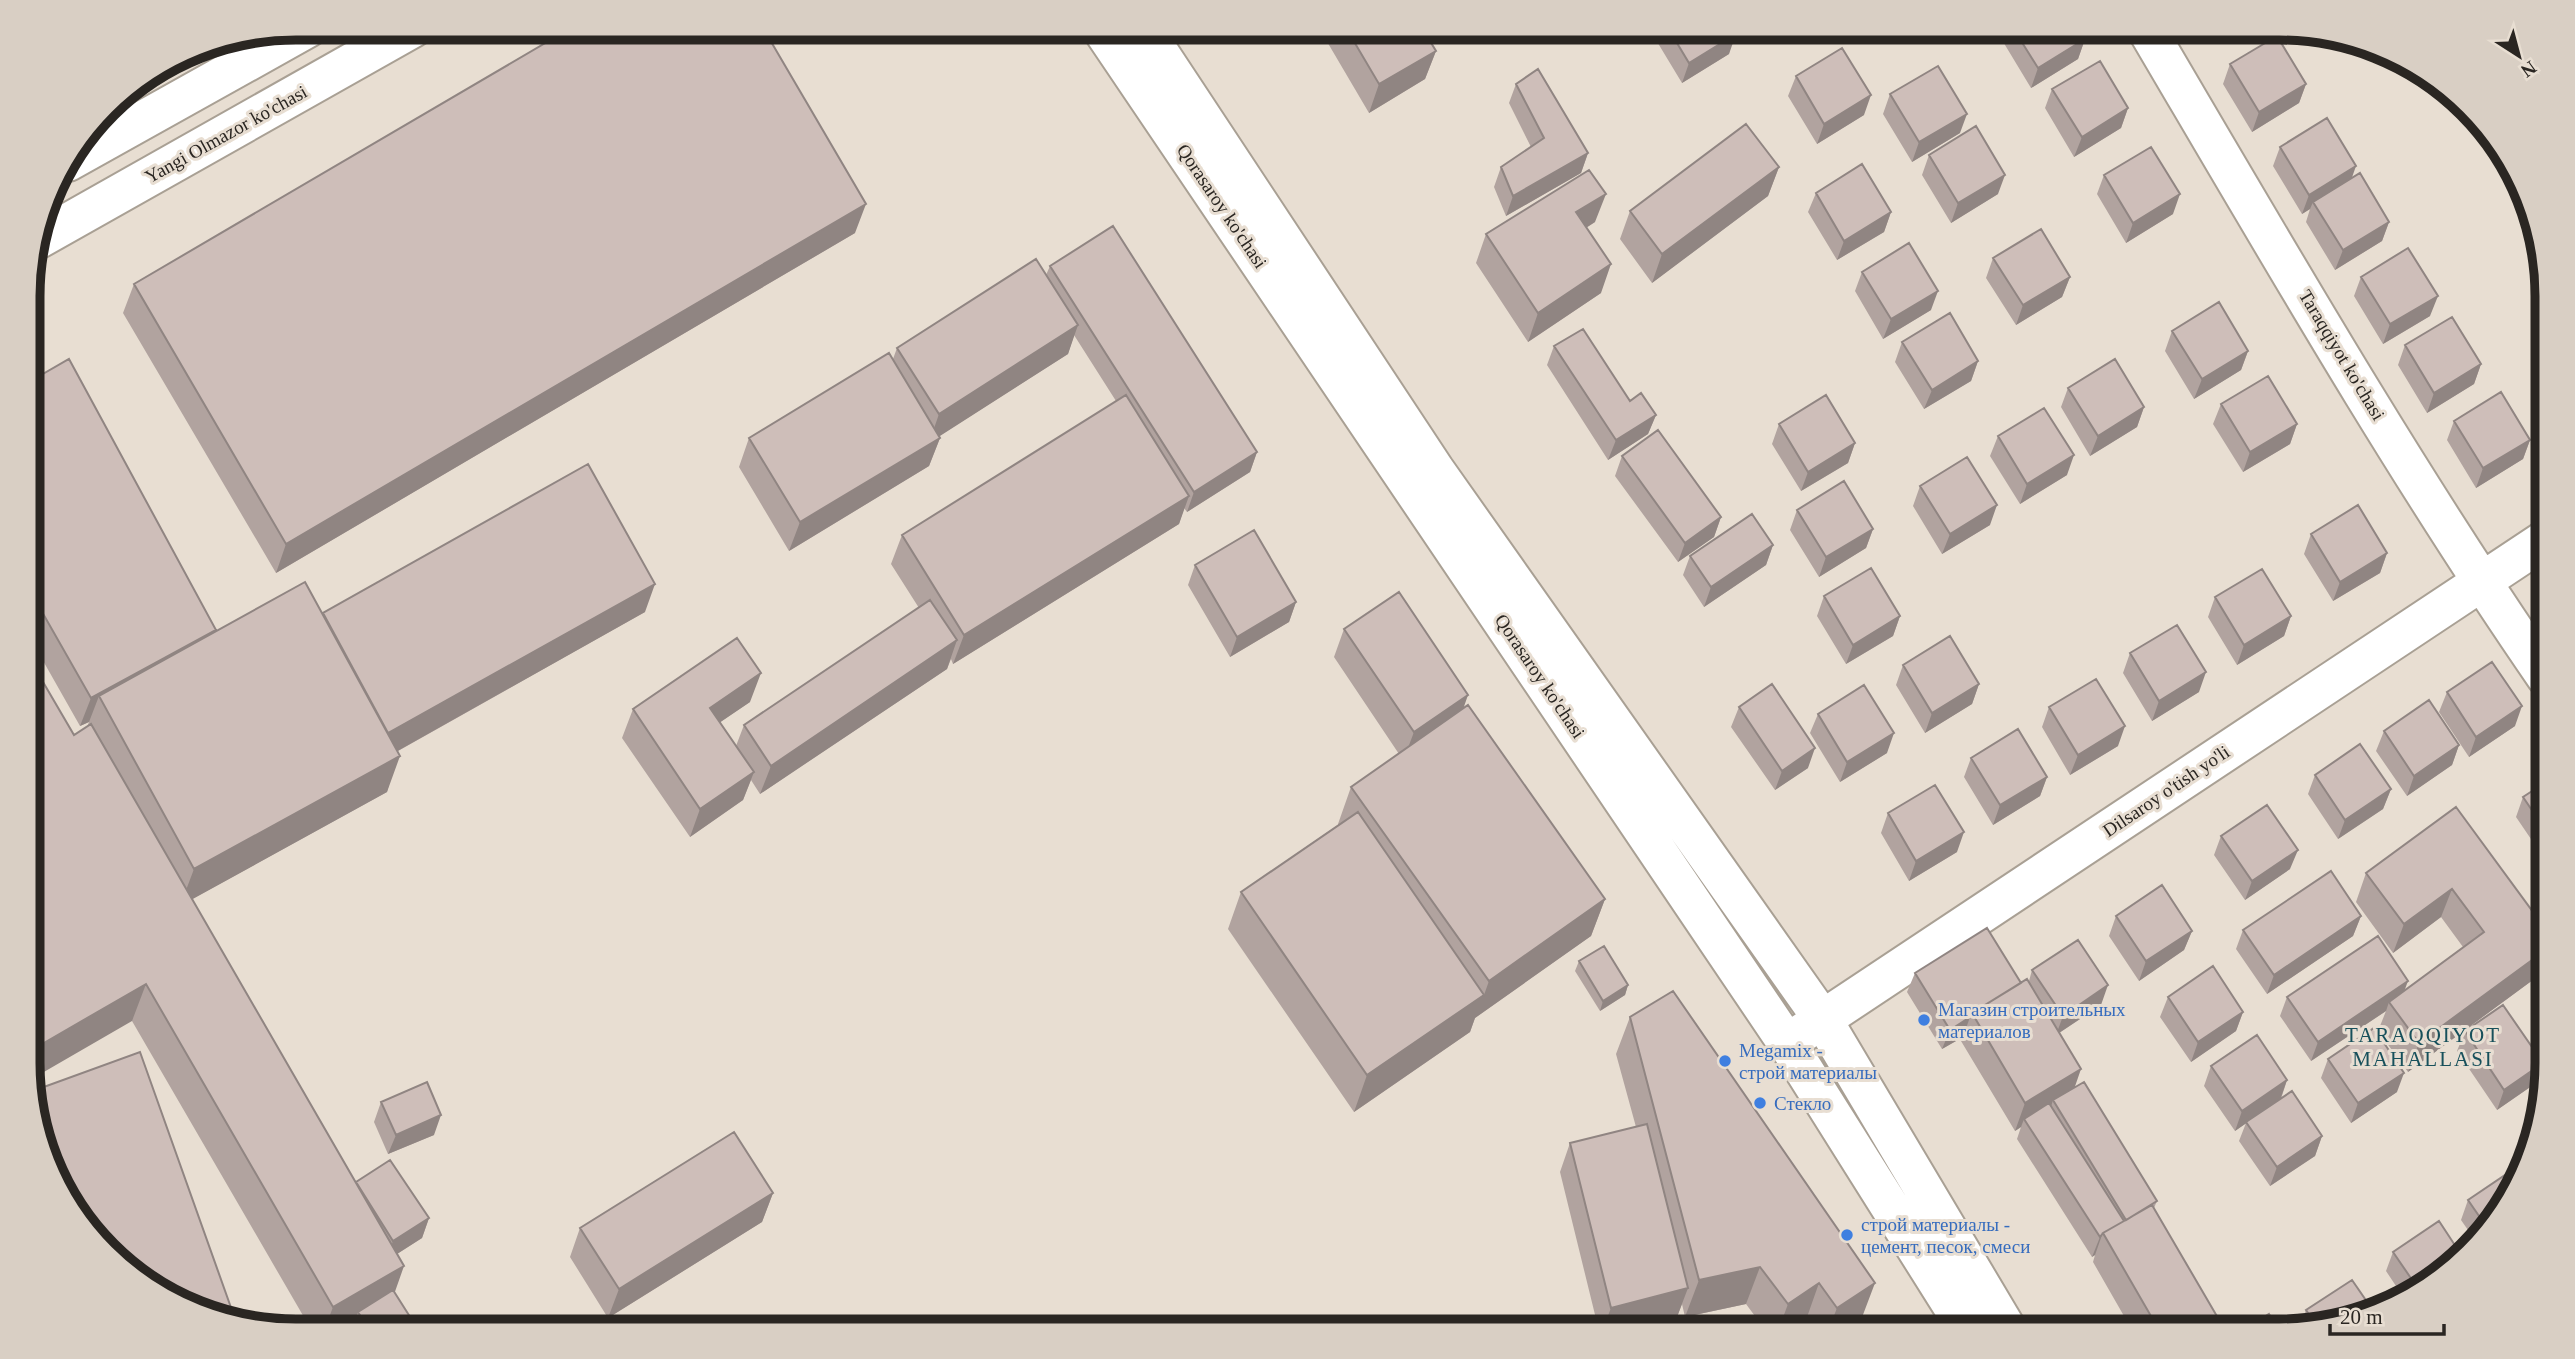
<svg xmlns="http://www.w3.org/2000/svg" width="2575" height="1359" viewBox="0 0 2575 1359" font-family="Georgia,serif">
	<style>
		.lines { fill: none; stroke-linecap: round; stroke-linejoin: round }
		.street-casing { stroke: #a9a094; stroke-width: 42 }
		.secondary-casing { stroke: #a9a094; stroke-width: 42 }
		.street { stroke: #fff; stroke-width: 38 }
		.secondary { stroke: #fff; stroke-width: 38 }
		.wall { fill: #b1a39f }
		.shaded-wall { fill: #908582 }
		.building { fill: #cebeb9; stroke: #908582; stroke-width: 2 }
		.shop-dot { fill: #3f7fe0; stroke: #e8ded2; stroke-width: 2.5 }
		.labels { text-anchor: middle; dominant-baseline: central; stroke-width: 6; stroke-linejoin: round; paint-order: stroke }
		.street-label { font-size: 19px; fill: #2a2622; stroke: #e8ded2 }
		.shop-label { font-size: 19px; fill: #366cbe; stroke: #e8ded2; text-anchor: start }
		.neighbourhood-label { font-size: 21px; letter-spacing: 2px; fill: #17505b; stroke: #e8ded2 }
		.rim { fill: none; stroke: #2a2622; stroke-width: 9 }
	</style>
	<rect width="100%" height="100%" fill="#e8ded2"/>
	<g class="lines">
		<!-- street casing -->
		<g class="street-casing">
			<path id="street" d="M2146,28c129,219 256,440 400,649
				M1787,1043l759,-504"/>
		</g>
		<!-- secondary casing -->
		<g class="secondary-casing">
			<path id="secondary" d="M1101,28l686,1015 181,288
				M1143,28l292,442 388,550 185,311
				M68,162l240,-134
				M39,239l374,-211"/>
		</g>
		<!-- street -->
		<use href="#street" class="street"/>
		<!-- secondary -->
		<use href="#secondary" class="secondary"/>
	</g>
	<!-- wall -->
	<path class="wall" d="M1319,28h103l14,23 -11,28 -56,34z
		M1655,28h77l-3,26 -47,29 -29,-48z
		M2006,28h72l7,11 -7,20 -47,29 -29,-48z
		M2230,64l76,20 -7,19 -47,29 -29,-48z
		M1796,76l68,39 -47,29 -29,-48z
		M1516,84l72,69 -7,20 -75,43 -12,-29 7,-20 30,-20 -22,-44z
		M2052,89l76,19 -7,20 -47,29 -29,-49z
		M1890,94l70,39 -48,29 -29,-48z
		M2280,147l72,32 37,43 -7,19 -47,29 -29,-48 4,-13 -8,5 -29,-48z
		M1929,155l69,39 -47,29 -29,-48z
		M1779,167l-11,29 -116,87 -32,-44 10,-28z
		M2104,175l69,39 -47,29 -29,-49z
		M1816,193l75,19 -7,20 -47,28 -29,-48z
		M1595,222l-9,6 15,65 -73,49 -52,-79 10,-29z
		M855,233l-579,340 -153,-260 11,-29z
		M1993,258l77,19 -8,20 -46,28 -30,-47z
		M1050,266l207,186 -7,20 -63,40 -3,-4 -5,16 -226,140 -2,-5 -4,10 -187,125 -9,-14 -8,20 -53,37 -68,-99 11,-29 117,-7 -30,20 16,24 8,-21 175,-117 -28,-44 11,-29 214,-134 -42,-66 -6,19 -129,82 1,2 -11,28 -140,85 -50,-84 10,-29 144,-79 4,-11 149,-73z
		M1862,272l69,38 -48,29 -28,-48z
		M2361,277l69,39 -47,28 -29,-48z
		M2172,331l76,20 -7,19 -47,29 -29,-48z
		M1902,342l76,19 -7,20 -47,28 -29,-47z
		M2405,345l76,19 -7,20 -47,29 -29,-48z
		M1554,346l76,55 26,14 -8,19 -40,26 -61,-95z
		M29,382l186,250 108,-19 322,-1 -247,139 -11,41 -195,107 164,283 73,36 -7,20 -25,16 -3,39 25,38h-68l3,-7 -12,7h-30l-180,-310 -45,-294 2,-5 -9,4 -51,-90z
		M2068,388l76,19 -7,20 -47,29 -29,-49z
		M2221,404l76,20 -7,20 -47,28 -30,-48z
		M2454,421l76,19 -7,19 -47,29 -29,-48z
		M1779,424l76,19 -7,20 -47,28 -29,-47z
		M1998,436l69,39 -47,29 -30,-48z
		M1622,456l99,61 -7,20 -36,25 -63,-86z
		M1920,486l70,39 -48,29 -29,-48z
		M1797,510l76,19 -7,19 -47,29 -29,-47z
		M2311,534l76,19 -7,20 -47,28 -29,-47z
		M1773,545l-7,20 -62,42 -21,-32 7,-19z
		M1195,565l101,37 -7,20 -59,35 -42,-72z
		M1824,596l76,20 -7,20 -47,28 -29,-48z
		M2215,597l76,19 -7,20 -47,29 -29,-48z
		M1344,629l120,78 141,192 -14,37 -116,82 -5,14 -116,80 -126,-183 13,-37 97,-67v-1l13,-37 48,-33 -65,-97z
		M2130,653l69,39 -47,29 -29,-48z
		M1903,665l76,19 -7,20 -47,29 -29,-48z
		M2447,692l68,34 -46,31 -30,-45z
		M1739,707l69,61 -33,22 -44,-63z
		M2049,707l69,39 -48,29 -28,-48z
		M1818,714l69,39 -47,29 -30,-49z
		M2384,731l75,14 -7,20 -45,31 -31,-45z
		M1971,758l76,19 -7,19 -47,29 -29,-48z
		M2315,775l76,14 -8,20 -45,30 -30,-45z
		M2546,782v79l-30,-44 7,-20z
		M2456,807l89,164 -137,101 -30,-41 8,-20 -75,50 -31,-45 7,-19 117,-6 59,-44 -22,-30 -48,36 -37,-51 10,-29z
		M1888,813l69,39 -48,29 -28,-48z
		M2221,836l69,33 -45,31 -31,-45z
		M2116,916l76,15 -8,19 -45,31 -30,-45z
		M2361,916l-8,20 -86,58 -31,-45 7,-19z
		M1579,961l49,24 -3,10 -25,16 -25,-40z
		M2032,970l69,35 -42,28 15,55 83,113 -3,7 71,122h-93l-39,-68 2,-7 -3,2 -75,-118 4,-12 -6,4 -54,-90 2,-4 -21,12 -35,-57 8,-19 106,10 8,-2z
		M2168,997l75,15 -7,19 -45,31 -31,-45z
		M1630,1017l231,303 -16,11h-31l-8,-11 -16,11h-24l-20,-27 -61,13 -3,-13 -5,13 -54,14h-24l-39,-159 10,-29 66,-16 -20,-73z
		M2465,1031l71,52 -39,27 -40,-59z
		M2328,1059l69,33 -46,31 -30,-45z
		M2211,1066l76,14 -6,19 41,37 -7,20 -45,30 -31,-45 7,-18 -11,8 -31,-45z
		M381,1102l53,33 -46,19 -14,-32z
		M2519,1182l-39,58 -3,3 -16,-23 7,-20z
		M773,1193l-11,29 -154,96 -38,-61 10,-29z
		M2393,1252l35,34 -24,12 -18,-27z
		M2306,1310l59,7 -66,13z"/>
	<!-- shaded-wall -->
	<path class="shaded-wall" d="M1736,34l-7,20 -47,29 7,-20z
		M2085,39l-7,20 -47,29 7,-20z
		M1436,51l-11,28 -56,34 10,-29z
		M2306,84l-7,19 -47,29 7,-20z
		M1871,95l-7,20 -47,29 7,-20z
		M2128,108l-7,20 -47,29 8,-20z
		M1967,114l-7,19 -48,29 7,-20z
		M1588,153l-7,20 -75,43 7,-20z
		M2356,166l-7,20 -36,16 -3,7 -8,5 7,-19z
		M1779,167l-11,29 -116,87 10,-29z
		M2005,175l-7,19 -47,29 7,-20z
		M1606,194l-11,28 -30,19 11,-29z
		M2180,194l-7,20 -47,29 7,-20z
		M866,204l-11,29 -579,340 10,-29z
		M1891,212l-7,20 -47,28 7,-19z
		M2389,222l-7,19 -47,29 8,-20z
		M1611,264l-10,29 -73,49 10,-29z
		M2070,277l-8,20 -46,28 7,-20z
		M1938,291l-7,19 -48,29 8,-20z
		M2438,296l-8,20 -47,28 7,-20z
		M1078,325l-10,29 -139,89 10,-29z
		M2248,351l-7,19 -47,29 8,-20z
		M1978,361l-7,20 -47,28 8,-19z
		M2481,364l-7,20 -47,29 7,-20z
		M2144,407l-7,20 -47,29 8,-20z
		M1656,415l-8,19 -40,26 8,-20z
		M2297,424l-7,20 -47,28 7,-20z
		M940,438l-11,28 -140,85 11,-29z
		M2530,440l-7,19 -47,29 7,-20z
		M1855,443l-7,20 -47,28 7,-19z
		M1257,452l-7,20 -63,40 7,-20z
		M2074,455l-7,20 -47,29 7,-20z
		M1189,496l-10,28 -226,140 11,-29z
		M1997,505l-7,20 -48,29 8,-20z
		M1721,517l-7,20 -36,25 7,-19z
		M1873,529l-7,19 -47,29 7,-20z
		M1773,545l-7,20 -62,42 7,-20z
		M2387,553l-7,20 -47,28 7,-19z
		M655,584l-10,28 -267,150 10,-29z
		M1296,602l-7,20 -59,35 7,-20z
		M1900,616l-7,20 -47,28 7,-19z
		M2291,616l-7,20 -47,29 7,-20z
		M216,630l-11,29 -106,37 -10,26 -9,4 11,-28z
		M957,640l-10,29 -187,125 11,-28z
		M2206,672l-7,20 -47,29 7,-20z
		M761,673l-11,29 -50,34 10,-28z
		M1979,684l-7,20 -47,29 7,-20z
		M1468,695l-10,29 -55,37 11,-29z
		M2522,706l-7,20 -46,31 7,-20z
		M2125,726l-7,20 -48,29 8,-20z
		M1894,733l-7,20 -47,29 7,-20z
		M2459,745l-7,20 -45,31 7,-20z
		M1815,748l-7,20 -33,22 7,-19z
		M400,756l-13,36 -207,114 14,-37z
		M754,772l-11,28 -53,37 10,-28z
		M2047,777l-7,19 -47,29 7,-20z
		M2391,789l-8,20 -45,30 7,-19z
		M1964,832l-7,20 -48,29 7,-20z
		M2298,850l-8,19 -45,31 7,-19z
		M2452,889l-11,28 -48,36 11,-29z
		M1605,899l-14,37 -116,82 -5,14 -116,80 13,-37 117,-80 5,-14z
		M2361,916l-8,20 -86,58 7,-19z
		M2192,931l-8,19 -45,31 7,-20z
		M2547,949v18l-2,4 -137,101 11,-29z
		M2408,981l-7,19 -12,2 -3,9 -75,50 7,-19z
		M146,984l-14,37 -102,59v-29z
		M1628,985l-3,10 -25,16 3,-10z
		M2108,985l-7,20 -45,30 7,-19z
		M2243,1012l-7,19 -45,31 7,-20z
		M1970,1017l-7,20 -21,12 8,-19z
		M2543,1063l-7,20 -39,27 7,-20z
		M2081,1069l-10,29 -18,2 -3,10 -26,9 -3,8 -6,4 10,-28z
		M2404,1073l-7,19 -46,31 7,-20z
		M2287,1080l-7,20 -45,31 7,-20z
		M441,1115l-7,20 -46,19 8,-19z
		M2322,1136l-7,20 -45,30 7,-19z
		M773,1193l-11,29 -154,96 11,-29z
		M429,1218l-7,20 -36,23 7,-20z
		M2102,1235l-7,20 -3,2 8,-20z
		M404,1266l-13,37 -33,9 -4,12 -12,7h-18l9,-24z
		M1760,1267l-14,37 -61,13 14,-37z
		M1819,1283l-13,37 -16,11h-12l10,-27z
		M1875,1283l-14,37 -16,11h-17l9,-23z
		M1688,1288l-11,29 -54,14h-21l9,-23z"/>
	<!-- building -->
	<path class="building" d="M571,28h192l103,176 -580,340 -152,-260z
		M1346,28h76l14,23 -57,33z
		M1668,28h64l4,6 -47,29z
		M2013,28h65l7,11 -47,29z
		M2277,36l29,48 -47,28 -29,-48z
		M1842,48l29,47 -47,29 -28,-48z
		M2100,61l28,47 -46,29 -30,-48z
		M1938,66l29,48 -48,28 -29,-48z
		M1538,69l50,84 -75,43 -12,-29 43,-29 -28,-54z
		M2327,118l29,48 -47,29 -29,-48z
		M1746,124l33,43 -117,87 -32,-43z
		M1976,126l29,49 -47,28 -29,-48z
		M2151,147l29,47 -47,29 -29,-48z
		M1862,164l29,48 -47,29 -28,-48z
		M1589,170l17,24 -30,18 35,52 -73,49 -52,-79z
		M2360,173l29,49 -46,28 -30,-48z
		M1113,226l144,226 -63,40 -144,-226z
		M2041,229l29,48 -47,28 -30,-47z
		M1909,243l29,48 -47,28 -29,-47z
		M2408,248l30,48 -48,28 -29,-47z
		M1036,259l42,66 -139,89 -42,-66z
		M2219,302l29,49 -46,28 -30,-48z
		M1950,313l28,48 -46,29 -30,-48z
		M2452,317l29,47 -47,29 -29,-48z
		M1583,329l47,72 11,-8 15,22 -40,25 -62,-94z
		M889,353l51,85 -140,84 -51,-84z
		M69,359l147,271 -125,68 -62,-109v-207z
		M2115,359l29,48 -46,29 -30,-48z
		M2268,376l29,48 -47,28 -29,-48z
		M2501,392l29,48 -47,28 -29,-47z
		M1126,395l63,101 -225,139 -62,-100z
		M1826,395l29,48 -47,29 -29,-48z
		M2044,408l30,47 -47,29 -29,-48z
		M1658,430l63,87 -36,26 -63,-87z
		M1967,457l30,48 -47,29 -30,-48z
		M588,464l67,120 -267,149 -65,-120z
		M1844,481l29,48 -47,28 -29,-47z
		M2358,505l29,48 -47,29 -29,-48z
		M1752,514l21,31 -62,42 -21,-31z
		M1254,530l42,72 -59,35 -42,-72z
		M1871,568l29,48 -47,29 -29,-49z
		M2262,569l29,47 -47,29 -29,-48z
		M305,582l95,174 -206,113 -95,-173z
		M1399,592l69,103 -54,37 -70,-103z
		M930,600l27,40 -186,126 -27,-41z
		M2177,625l29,47 -47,29 -29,-48z
		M1950,636l29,48 -47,29 -29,-48z
		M737,638l24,35 -51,35 44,64 -54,37 -67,-100z
		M29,658l45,77 17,-11 313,542 -71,41 -187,-323 -116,67z
		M2492,662l30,44 -46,31 -29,-45z
		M2096,679l29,47 -47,29 -29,-48z
		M1772,684l43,64 -33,23 -43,-64z
		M1864,685l30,48 -47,29 -29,-48z
		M2429,700l30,45 -45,31 -30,-45z
		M1468,705l137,194 -116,82 -138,-194z
		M2018,729l29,48 -47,28 -29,-47z
		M2360,744l31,45 -46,31 -30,-45z
		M2546,782v49l-23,-34z
		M1935,785l29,47 -48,29 -28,-48z
		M2267,805l31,45 -46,31 -31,-45z
		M2456,807l91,124v18l-128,94 -30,-41 95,-70 -32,-43 -48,35 -38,-51z
		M1358,812l126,183 -117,80 -126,-183z
		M2331,871l30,45 -87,59 -31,-45z
		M2162,885l30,46 -46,30 -30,-45z
		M1987,928l34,55 -49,30 -2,4 -20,13 -35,-57z
		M2378,936l30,45 -90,61 -31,-45z
		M2078,940l30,45 -45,31 -31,-46z
		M1604,946l24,39 -25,16 -24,-40z
		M2213,966l30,46 -45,30 -30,-45z
		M2027,979l54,90 -56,34 -53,-90z
		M1673,991l202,292 -38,25 -18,-25 -31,21 -28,-37 -61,13 -69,-263z
		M2503,1005l40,58 -39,27 -39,-59z
		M2374,1028l30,45 -46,30 -30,-44z
		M2257,1035l30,45 -45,31 -31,-45z
		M140,1052l94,264 -57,-13 -94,-77 -35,-61 -18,-67v-6z
		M427,1082l14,33 -45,20 -15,-33z
		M2084,1082l73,119 -31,19 -73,-120z
		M2292,1091l30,45 -45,31 -31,-45z
		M2049,1103l75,118 -21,12 -3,4 -76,-118z
		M1647,1124l41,164 -77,20 -41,-165z
		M734,1132l39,61 -154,96 -39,-61z
		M390,1160l39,58 -36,23 -37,-59z
		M2514,1169l6,9 -1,4 -31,47 -20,-29z
		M2152,1205l73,125h-66l-56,-97z
		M2439,1221l23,35 -34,30 -9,4 -26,-38z
		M2352,1280l22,32 -9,5 -48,9 -11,-16z
		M393,1290l26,41h-49l-12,-19z
		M2269,1314l10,16h-35z"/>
	<!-- markers -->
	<g class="shop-dot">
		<circle cx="1924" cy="1020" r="7"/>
		<circle cx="1725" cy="1061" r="7"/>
		<circle cx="1760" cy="1103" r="7"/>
		<circle cx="1847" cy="1235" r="7"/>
	</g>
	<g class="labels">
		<!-- street labels -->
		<g class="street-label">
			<text transform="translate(226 134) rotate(-29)">Yangi Olmazor ko'chasi</text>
			<text transform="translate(1222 206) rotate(56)">Qorasaroy ko'chasi</text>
			<text transform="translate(2342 355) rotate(59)">Taraqqiyot ko'chasi</text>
			<text transform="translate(1540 676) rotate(56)">Qorasaroy ko'chasi</text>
			<text transform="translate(2166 791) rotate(-34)">Dilsaroy o'tish yo'li</text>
		</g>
		<!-- shop labels -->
		<g class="shop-label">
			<text x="1938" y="1009">Магазин строительных<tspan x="1938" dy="22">материалов</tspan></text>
			<text x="1739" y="1050">Megamix -<tspan x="1739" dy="22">строй материалы</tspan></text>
			<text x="1774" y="1103">Стекло</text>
			<text x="1861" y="1224">строй материалы -<tspan x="1861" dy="22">цемент, песок, смеси</tspan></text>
		</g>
		<!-- neighbourhood labels -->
		<g class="neighbourhood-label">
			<text x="2423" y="1035">TARAQQIYOT<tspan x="2423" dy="24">MAHALLASI</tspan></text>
		</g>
	</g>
	<!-- crop -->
	<path d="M0 0H2575V1359H0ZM296 40H2279A256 256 0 0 1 2535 296V1063A256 256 0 0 1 2279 1319H296A256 256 0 0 1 40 1063V296A256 256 0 0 1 296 40Z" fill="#d9cfc4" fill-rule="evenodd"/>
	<path class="rim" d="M296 40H2279A256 256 0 0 1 2535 296V1063A256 256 0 0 1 2279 1319H296A256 256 0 0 1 40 1063V296A256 256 0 0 1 296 40Z"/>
	<!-- north arrow -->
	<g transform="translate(2519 56) rotate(144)" stroke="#e8ded2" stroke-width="5" paint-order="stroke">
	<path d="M0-5L12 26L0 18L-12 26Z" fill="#2a2622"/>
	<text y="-10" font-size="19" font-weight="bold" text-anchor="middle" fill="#2a2622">N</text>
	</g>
	<!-- scale -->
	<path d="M2330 1324v10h114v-10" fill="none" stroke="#2a2622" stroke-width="3.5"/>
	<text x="2340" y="1324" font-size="21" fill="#2a2622" stroke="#e8ded2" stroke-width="5" paint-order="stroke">20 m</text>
</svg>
